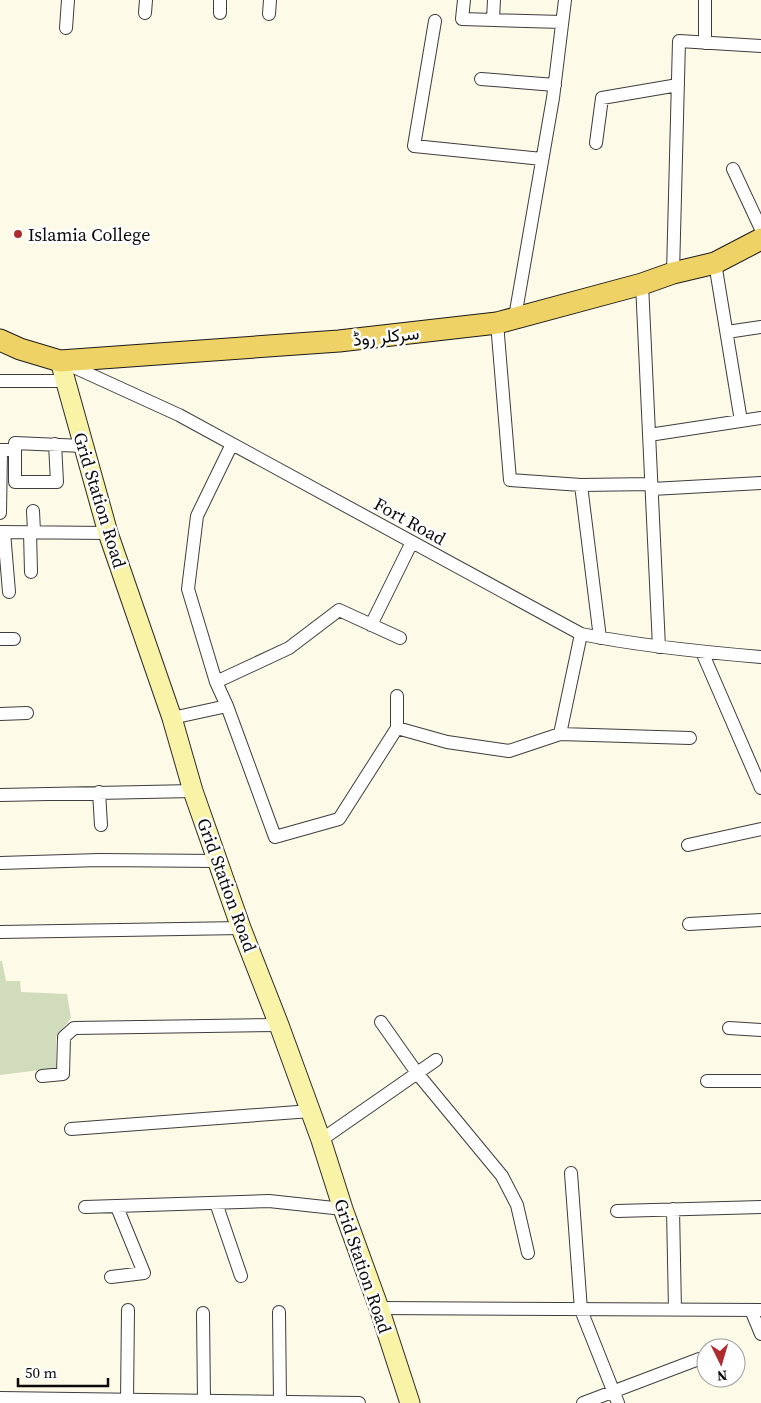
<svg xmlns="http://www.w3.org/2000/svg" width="761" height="1403" viewBox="0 0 761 1403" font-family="'Source Serif 4',Vazirmatn,serif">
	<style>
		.cemetery { fill: #d1dcbc }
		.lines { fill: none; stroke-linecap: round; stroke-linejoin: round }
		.street-casing { stroke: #3d3d3d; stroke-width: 14 }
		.secondary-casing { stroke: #2c2c2c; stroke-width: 21 }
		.primary-casing { stroke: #1b1b1b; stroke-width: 23 }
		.street { stroke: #fff; stroke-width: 12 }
		.secondary { stroke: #f9f3a7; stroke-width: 19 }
		.primary { stroke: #efd266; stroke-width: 21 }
		.poi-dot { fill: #af2c2e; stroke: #fff; stroke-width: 2 }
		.labels { text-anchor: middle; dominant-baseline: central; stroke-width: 5; stroke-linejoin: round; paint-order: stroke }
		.poi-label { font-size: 18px; fill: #0a0a0a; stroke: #fff; text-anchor: start }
		.street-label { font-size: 18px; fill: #0a0a0a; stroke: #fff }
	</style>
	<rect width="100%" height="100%" fill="#fefae8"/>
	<!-- cemetery -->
	<path class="cemetery" d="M0,961h2l4,20h14l1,11 46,2 4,24 -15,19v31l-56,7z"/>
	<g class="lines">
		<!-- street casing -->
		<g class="street-casing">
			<path id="street" d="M220,0v13
				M464,0l-2,19 100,3
				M145,13l1,-13
				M269,14l1,-14
				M493,19l1,-19
				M435,21l-21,125 128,13
				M66,28l2,-28
				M705,43v-43
				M481,79l74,6
				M596,143l6,-45 76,-13
				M733,169l28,60
				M715,263l26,158
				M673,273l6,-232 82,5
				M642,284l17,363
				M515,317l38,-219 12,-98
				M497,323l13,157 71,5 70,-1
				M727,332l34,-5
				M65,363l114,52 402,219c59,12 120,18 180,23
				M0,381h64
				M649,435l112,-17
				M55,444l2,38h-42v-39l68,3
				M581,485l19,153
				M652,489l109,-6
				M33,511l1,21
				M0,513l1,-63h14
				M0,532l108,1
				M4,532l5,60
				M30,532l1,40
				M371,625l41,-83
				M0,639h14
				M702,652l59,136
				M216,682l-28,-93 9,-73 35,-72
				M227,706l-11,-24 73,-34 50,-38 61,28
				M0,714l27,-1
				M172,718l55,-12 48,131 64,-18 58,-91v-32
				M397,728l50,14 62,9 51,-17 21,-100
				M560,734l130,4
				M99,792l2,33
				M0,795l193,-4
				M688,845l73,-16
				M0,863l99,-3 118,1
				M689,924l72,-4
				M0,932l241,-4
				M381,1022l36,51 85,103 15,29 11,48
				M729,1028l32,2
				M42,1076l21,-2 1,-37 10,-9 205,-3
				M707,1081h54
				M71,1129l240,-18
				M321,1140l115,-80
				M571,1173l10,137 37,93
				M216,1203l25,73
				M85,1207l184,-6 74,8
				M673,1209l2,101
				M617,1211l144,-4
				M111,1277l33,-4 -27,-66
				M379,1308l382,2
				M751,1310l10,24
				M279,1312l1,90
				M203,1313l1,88
				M0,1398l359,5
				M127,1400l1,-90
				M583,1403l116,-44"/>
		</g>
		<!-- secondary casing -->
		<g class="secondary-casing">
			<path id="secondary" d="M60,361l48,172 64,185 21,73 48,137 38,97 42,115 22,69 36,99 31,95"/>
		</g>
		<!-- primary casing -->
		<g class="primary-casing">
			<path id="primary" d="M0,340l20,9 40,12 279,-20 158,-18 145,-39 31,-11 42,-10 46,-24"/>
		</g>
		<!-- street -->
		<use href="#street" class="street"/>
		<!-- secondary -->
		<use href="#secondary" class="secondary"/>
		<!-- primary -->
		<use href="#primary" class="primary"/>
	</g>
	<!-- markers -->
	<circle class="poi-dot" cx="18" cy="234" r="5"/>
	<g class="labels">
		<!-- poi labels -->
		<g class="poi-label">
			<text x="28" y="234">Islamia College</text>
		</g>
		<!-- street labels -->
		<g class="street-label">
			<text transform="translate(386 336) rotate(-6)">سرکلر روڈ</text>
			<text transform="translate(100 500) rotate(73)">Grid Station Road</text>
			<text transform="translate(410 521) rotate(29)">Fort Road</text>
			<text transform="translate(227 885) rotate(70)">Grid Station Road</text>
			<text transform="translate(363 1266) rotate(71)">Grid Station Road</text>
		</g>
	</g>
	<!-- north arrow -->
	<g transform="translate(721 1363) rotate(175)"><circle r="24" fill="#ffffff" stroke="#9d9d9d"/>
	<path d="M0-4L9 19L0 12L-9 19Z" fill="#af2c2e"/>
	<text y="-8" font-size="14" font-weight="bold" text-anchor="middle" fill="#0a0a0a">N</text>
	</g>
	<!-- scale -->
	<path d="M18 1378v8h90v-8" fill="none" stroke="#0a0a0a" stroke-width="2.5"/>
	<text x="25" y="1378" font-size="15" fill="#0a0a0a" stroke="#ffffff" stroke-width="4" paint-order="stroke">50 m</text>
</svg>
